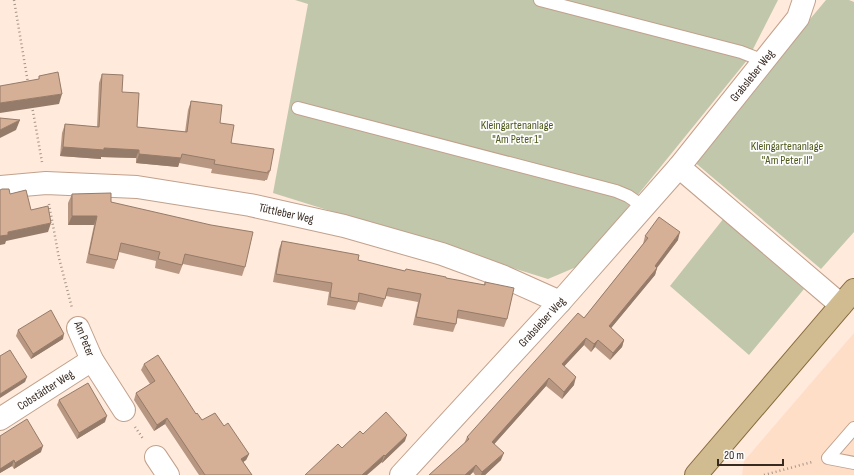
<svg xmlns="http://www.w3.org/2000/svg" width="854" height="475" viewBox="0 0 854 475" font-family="'Sofia Sans Condensed',sans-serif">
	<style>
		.built { fill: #ffdec8 }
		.green { fill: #c1c7ab }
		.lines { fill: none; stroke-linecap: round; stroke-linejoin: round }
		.service-casing { stroke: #c1a18c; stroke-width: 14 }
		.minor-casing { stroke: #c1a18c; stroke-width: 24 }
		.primary-casing { stroke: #876a3a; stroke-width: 24 }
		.path { stroke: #a59488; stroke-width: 2.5; stroke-dasharray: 1 3; stroke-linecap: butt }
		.service { stroke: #fff; stroke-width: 12 }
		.minor { stroke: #fff; stroke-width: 22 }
		.primary { stroke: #d1bb91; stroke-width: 22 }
		.wall { fill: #b79781 }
		.shaded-wall { fill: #957b69 }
		.building { fill: #d5b096; stroke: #957b69 }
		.labels { text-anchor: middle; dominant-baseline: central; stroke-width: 3.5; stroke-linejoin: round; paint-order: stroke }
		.street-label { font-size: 12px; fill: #372a21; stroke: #fcfcfc }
		.park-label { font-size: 12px; fill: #4d5717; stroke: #fcfcfc }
	</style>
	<rect width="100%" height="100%" fill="#ffeadc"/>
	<!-- built -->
	<path class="built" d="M854,333v142h-112l2,-14z"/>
	<!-- green -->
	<path class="green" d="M295,0h483l-30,59 -167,206 -33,14 -275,-86 35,-189z
		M826,0h23l5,2v230l-33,37 -129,-109z
		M724,218l80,71 -55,66 -79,-69z"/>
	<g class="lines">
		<!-- service casing -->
		<g class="service-casing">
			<path id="service" d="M540,0l201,52 23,9
				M298,108l318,83 12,5 16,11
				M854,428l-26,30 26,5"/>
		</g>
		<!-- minor casing -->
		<g class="minor-casing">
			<g id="minor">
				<path d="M679,167l162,138"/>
				<path id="s1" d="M0,187l46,-4 91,4 113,18 94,21 98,28 60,22 58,26"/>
				<path d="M78,328l14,32 32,50"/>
				<path id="s2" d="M0,419l92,-59"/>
				<path d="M156,457l12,18"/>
				<path id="s3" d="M401,475l159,-173 119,-135 119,-149 6,-18"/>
			</g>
		</g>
		<!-- primary casing -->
		<g class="primary-casing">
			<path id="primary" d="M696,475l158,-185"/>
		</g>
		<!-- path -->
		<path class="path" d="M14,0l14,83
			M32,106l10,56
			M49,204l10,54 13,50
			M135,427l9,13
			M764,475l48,-13"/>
		<!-- service -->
		<use href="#service" class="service"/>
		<!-- minor -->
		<use href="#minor" class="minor"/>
		<!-- primary -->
		<use href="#primary" class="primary"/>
	</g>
	<!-- wall -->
	<path class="wall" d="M102,74l20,18 15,35 48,5 3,-22 3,-9 29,22 11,20 39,28 -3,9h-2v1l-54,-8 1,-4 -33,-6 -1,4 -42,-4v-5l-35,-1v2l-41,-3 2,-23 3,-9 32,3 2,-44z
		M72,194l39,8 134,65 -3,9 -59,-12 -4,10 -24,-6 1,-7 -37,-9 -2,8 -3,9 -28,-6 8,-38h-26v-22z
		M645,236l33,4 -21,28 -2,7 -44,53 13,12 -2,7 -12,13 -15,-13 -4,5 -7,-7 -20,21 10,19 -12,14 -16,-13 -52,58 7,16 -16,15h-10l-2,-3 -3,3h-41l35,-31 3,-7 117,-119 59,-74z
		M282,241l76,19 47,11 79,14 1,-3 22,37 -3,8 -47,-9 -1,6 -3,8 -40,-7 5,-23 -32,-6 -4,11 -24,-5 -3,8 -28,-5 2,-13 -56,-10 6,-33z
		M18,330l45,9 -32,20 -15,-23z
		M144,364l52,50 6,6 22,6 25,28 -3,6 -3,2 9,13h-53l-34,-51 -11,7 -20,-31 2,-7 14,-9 -9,-14z
		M59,400l46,22 -28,17 -20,-34z
		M0,436l41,16 -27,17 -2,-3 -12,7z
		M405,441l-23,22v-1l-40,-14z"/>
	<!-- shaded-wall -->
	<path class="shaded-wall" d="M62,94l-3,10 -59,9v-10z
		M20,120l-4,10 -16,8v-8z
		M63,147l41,1 35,2 -3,8 -35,-1v2l-41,-3z
		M139,154l42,4 -3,9 -42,-4z
		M72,216h25l-3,9h-26z
		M51,223l-3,9 -42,9 -1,3 -5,1v-9l8,-4z
		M680,232l-2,8 -26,34 3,-8z
		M657,268l-2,7 -48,58 2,-7z
		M64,334l-1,5 -32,20 2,-5z
		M586,338l-2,7 -25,27 3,-8z
		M598,340l-3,7 -4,5 3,-8z
		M624,340l-2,7 -12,13 3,-7z
		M27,377l-2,5 -25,16v-4z
		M576,377l-2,8 -12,14 2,-7z
		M549,378l-3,8 -57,64 3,-8z
		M107,416l-2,6 -28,17 2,-6z
		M167,418l-2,6 -11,7 3,-6z
		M407,435l-2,6 -23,22 3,-7z
		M43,446l-2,6 -27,17 1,-6z
		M504,453l-3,7 -16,15h-4l1,-3z
		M249,454l-3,6 -7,5 2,-6z
		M384,455l-2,7 -15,13h-5z
		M14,460l-2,6 -12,7v-4z
		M476,465l-3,7 -3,3h-5z"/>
	<!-- building -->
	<path class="building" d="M58,72l4,22 -62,9v-17l39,-7v-3z
		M102,74l21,1 -1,17 17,1 -2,34 50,5 4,-31 31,4 -2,18 14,2 -3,18 43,6 -4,22h-2v2l-54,-9 1,-4 -33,-6 -1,4 -42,-4v-4l-35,-2v2l-41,-3 2,-23 34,3z
		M0,118l20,2 -20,10z
		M2,189h7l1,5 16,-4 5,20 17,-4 3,17 -43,9v3l-8,1v-46z
		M111,193v9l100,23 42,7 -8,35 -60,-13 -3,11 -24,-6 2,-7 -39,-9 -4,17 -28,-6 8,-38h-25v-22z
		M659,217l21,15 -25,34 2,2 -48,58 15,14 -11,13 -15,-13 -4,4 -8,-6 -24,26 14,13 -12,15 -15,-14 -57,64 12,11 -22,19 -6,-7 -11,10h-36l40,-36 -2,-2 111,-124 6,5 64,-80 -3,-2z
		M282,241l77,14 -1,5 47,11 1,-2 40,8v1l39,7v-3l29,6 -7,31 -49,-9 -2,14 -40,-7 5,-23 -33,-6 -3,11 -26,-6 -1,9 -28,-5 2,-14 -56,-9z
		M51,310l13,24 -31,20 -15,-24z
		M10,350l17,27 -27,17v-38z
		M158,355l38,59 1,-1 5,7 13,-7 9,13 4,-3 21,31 -8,5 11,16h-47l-38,-57 -10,7 -21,-32 19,-12 -11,-17z
		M88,383l19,33 -28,17 -20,-33z
		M386,412l21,23 -22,21 -1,-1 -22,20h-57l33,-31 4,4 18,-17 3,3z
		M27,419l16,27 -28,17 -1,-3 -14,9v-33z"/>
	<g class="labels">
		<!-- street labels -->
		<g class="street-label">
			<text stroke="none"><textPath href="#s3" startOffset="532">Grabsleber Weg</textPath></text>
			<text stroke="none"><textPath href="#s1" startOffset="289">Tüttleber Weg</textPath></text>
			<text stroke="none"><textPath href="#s3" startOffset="208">Grabsleber Weg</textPath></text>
			<text transform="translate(84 339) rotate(68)">Am Peter</text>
			<text stroke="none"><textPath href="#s2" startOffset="54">Cobstädter Weg</textPath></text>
		</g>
		<!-- park labels -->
		<g class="park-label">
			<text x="517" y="125">Kleingartenanlage<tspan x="517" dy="14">"Am Peter 1"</tspan></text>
			<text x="787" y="146">Kleingartenanlage<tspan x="787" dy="14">"Am Peter II"</tspan></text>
		</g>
	</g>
	<!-- scale -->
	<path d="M718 459v6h65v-6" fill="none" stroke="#372a21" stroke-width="2"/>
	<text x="724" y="459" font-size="12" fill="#372a21" stroke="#fcfcfc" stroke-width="3" paint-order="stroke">20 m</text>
</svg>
